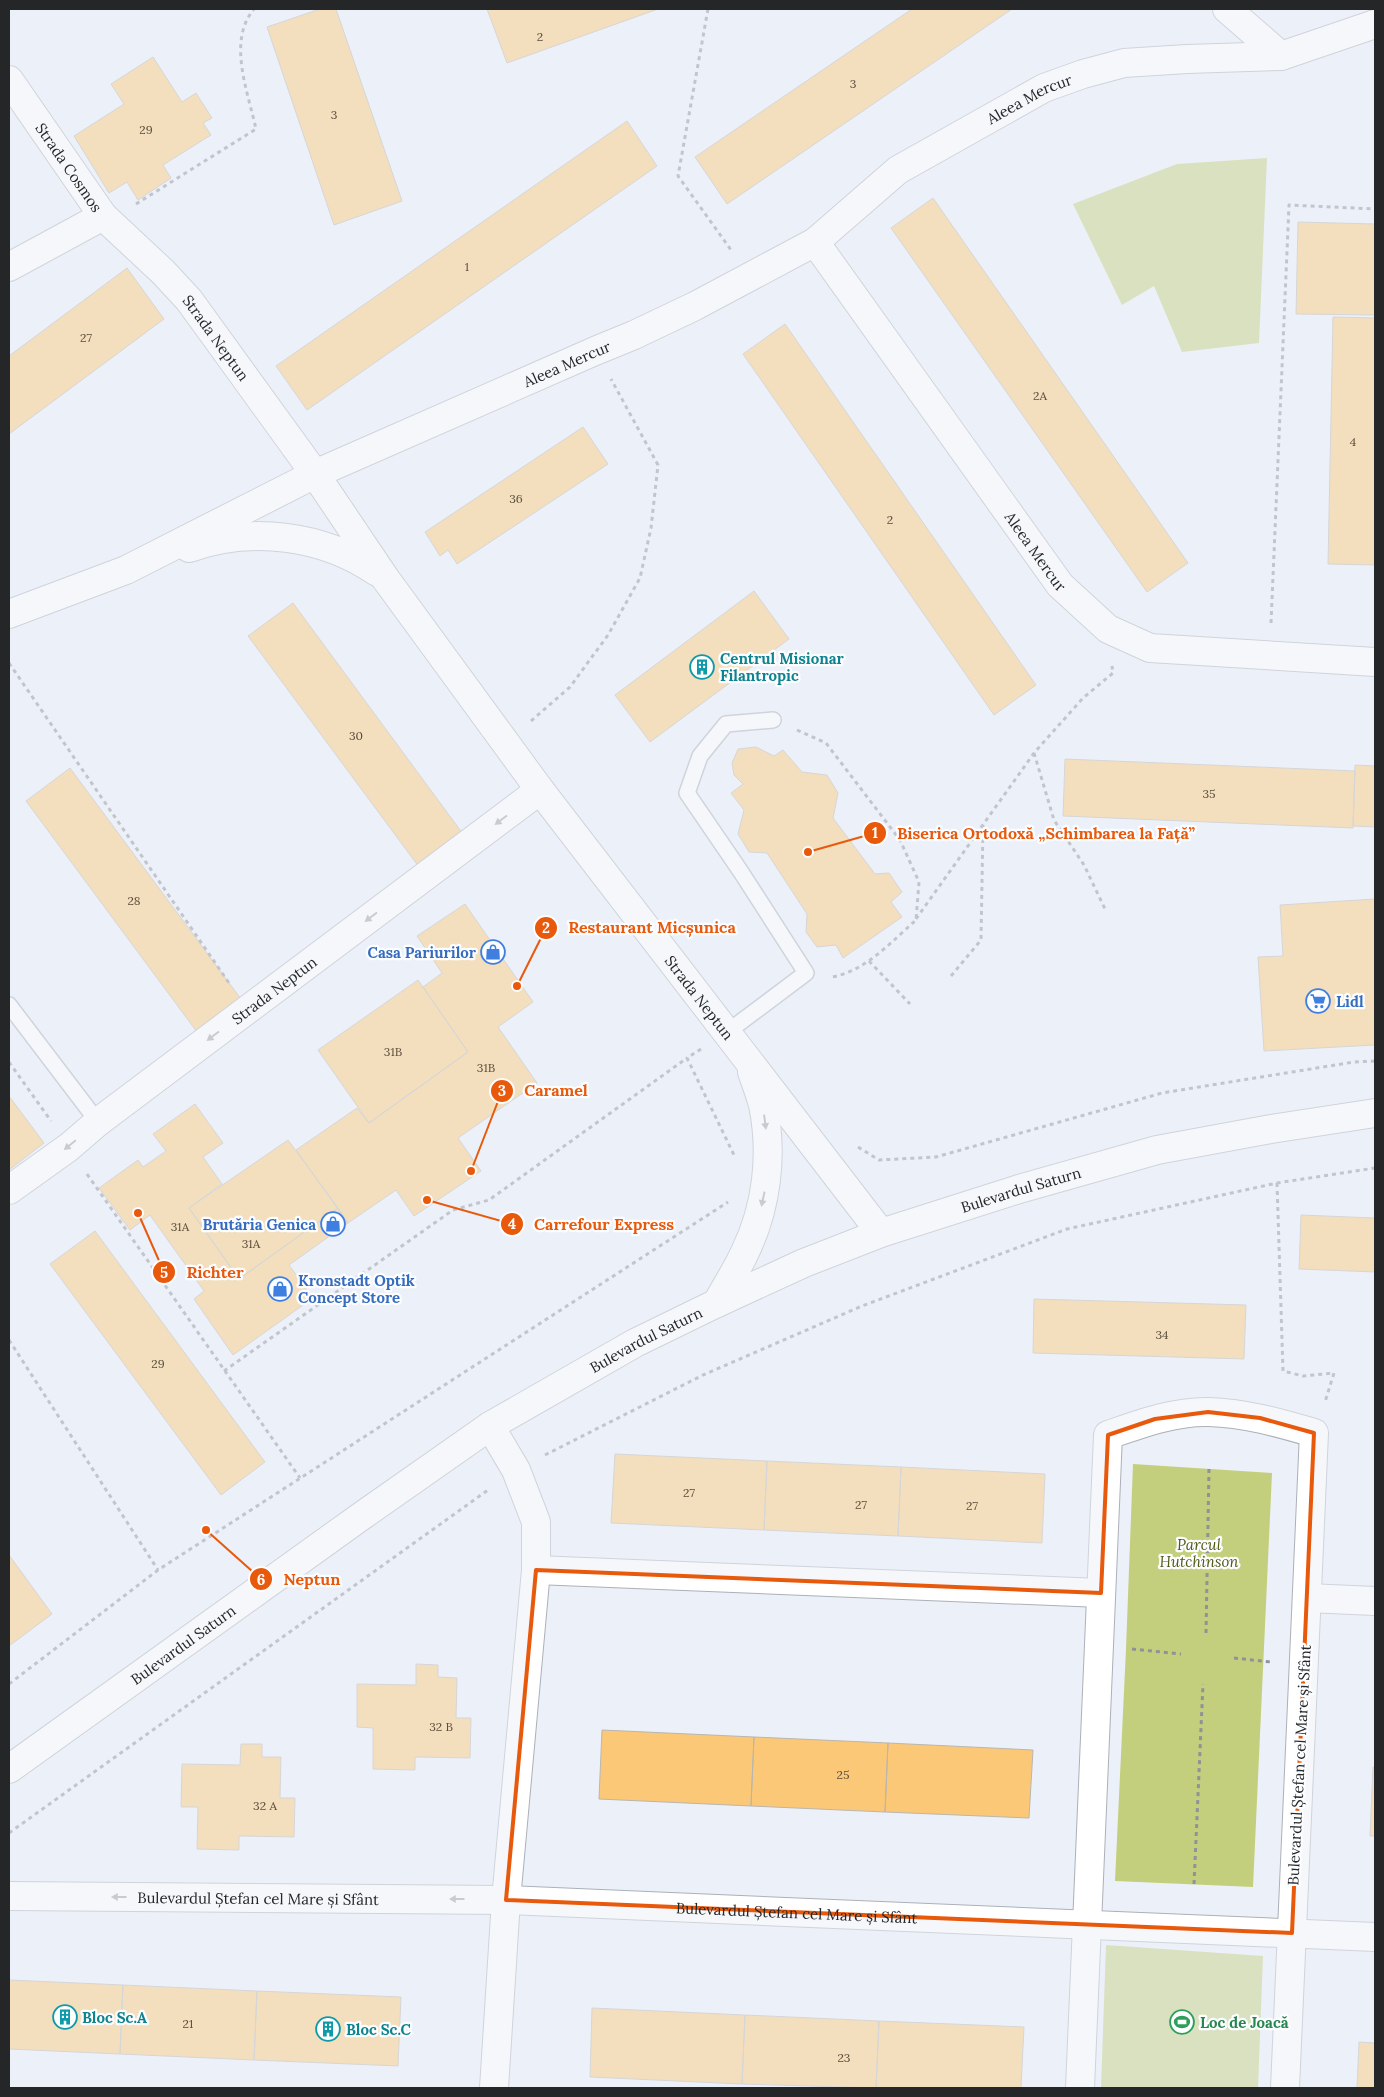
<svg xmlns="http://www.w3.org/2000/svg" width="1384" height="2097" viewBox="0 0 1384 2097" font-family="Lora,serif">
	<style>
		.green { fill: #c3cf7c }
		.building { fill: #fbc878; stroke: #bab6ae }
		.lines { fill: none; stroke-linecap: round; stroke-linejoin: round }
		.lane-casing { stroke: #acb0b8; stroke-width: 18 }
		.street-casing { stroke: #acb0b8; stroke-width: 30 }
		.secondary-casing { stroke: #acb0b8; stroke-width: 30 }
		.path { stroke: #8f9297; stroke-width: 3; stroke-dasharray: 4 4; stroke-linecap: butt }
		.lane { stroke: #fff; stroke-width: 15 }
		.street { stroke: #fff; stroke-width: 28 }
		.secondary { stroke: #fff; stroke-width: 28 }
		.oneway { fill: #9c9d9e }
		.marked { fill: none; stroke: #e8590c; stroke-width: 4; stroke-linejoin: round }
		.labels { text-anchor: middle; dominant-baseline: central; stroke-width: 4.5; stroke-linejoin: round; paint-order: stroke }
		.number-label { font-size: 12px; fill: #5a4e3c }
		.street-label { font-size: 15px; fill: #242628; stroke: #fcfdff }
		.culture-label { font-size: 15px; font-weight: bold; fill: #0d838f; stroke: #fcfdff; text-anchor: start }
		.shop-label { font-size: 15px; font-weight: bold; fill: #366cbe; stroke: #fcfdff; text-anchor: end }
		.park-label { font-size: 15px; font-style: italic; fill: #525919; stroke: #fcfdff }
		.leisure-label { font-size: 15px; font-weight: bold; fill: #27864d; stroke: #fcfdff; text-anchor: start }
		.leader { fill: none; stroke: #e8590c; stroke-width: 2 }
		.callout-dot { fill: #e8590c; stroke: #fcfdff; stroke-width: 2 }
		.mark-label { font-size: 15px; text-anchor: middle; font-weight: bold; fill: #fff }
		.callout-label { font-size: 16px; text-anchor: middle; font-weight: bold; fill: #e8590c; stroke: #fcfdff; stroke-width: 4.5; stroke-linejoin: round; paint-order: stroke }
	</style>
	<rect width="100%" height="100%" fill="#ecf0f8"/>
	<!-- green -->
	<path class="green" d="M1267,158l-8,185 -77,9 -28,-66 -32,19 -49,-101 104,-40z
		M1133,1464l139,9 -19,414 -138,-6 11,-232z
		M1106,1945l157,11 -5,132h-157z"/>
	<!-- building -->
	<path class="building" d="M320,9h16l66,192 -68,24 -67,-198z
		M487,9h171l-151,54z
		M912,9h100l-285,195 -32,-47z
		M153,57l29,45 14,-9 16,25 -9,5 8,12 -48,30 8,13 -33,22 -11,-18 -18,11 -35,-57 50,-32 -13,-20z
		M627,121l30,45 -350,244 -31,-44z
		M933,198l255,365 -41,29 -256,-364z
		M1298,222l77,2v91l-79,-1z
		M127,268l37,51 -155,115v-78z
		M1333,317l42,1v247l-47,-1z
		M785,324l251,361 -42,30 -251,-361z
		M583,427l25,37 -151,100 -9,-14 -8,6 -15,-24z
		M754,591l35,48 -139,103 -35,-47z
		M293,603l170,231 -44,33 -171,-231z
		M756,747l18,9 9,-6 19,22 25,3 11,18 -5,25 42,56 14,-1 13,19 -11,10 11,15 -59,41 -7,-13 -19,2 -11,-15 1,-18 -40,-61 -18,-1 -11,-18 6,-24 -13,-17 12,-9 -9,-9 -2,-12 6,-14z
		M1065,759l290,12 -2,57 -290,-12z
		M1355,765l20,1v61l-22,-1z
		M70,768l171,231 -44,33 -171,-231z
		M1375,899v146l-111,6 -6,-94 25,-1 -3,-51z
		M465,904l68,98 -35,25 39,56 -79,55 23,33 -67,45 -18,-26 -48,33 -52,-73 61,-42 12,15 99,-71 -45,-65 19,-14 -25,-37z
		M418,980l50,72 -99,71 -51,-73z
		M9,1096l35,47 -35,27z
		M195,1104l28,39 -20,14 19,27 -33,24 50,71 99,-71 10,15 -59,42 24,33 -80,57 -39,-56 10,-8 -54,-76 -20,15 -31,-42 39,-28 5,7 23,-16 -13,-17z
		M288,1140l50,68 -99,71 -50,-71z
		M1301,1215l74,3v54l-76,-3z
		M95,1231l170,231 -44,33 -171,-231z
		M1034,1299l212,6 -2,54 -211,-6z
		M615,1454l152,7 -3,69 -153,-7z
		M767,1461l134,6 -3,69 -134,-6z
		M901,1467l144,7 -3,69 -144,-7z
		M9,1555l43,59 -43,32z
		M416,1664l22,1v12l19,1 -1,40h15l-1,40 -55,-1v13l-42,-1v-41l-16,-1v-43l59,1z
		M602,1730l152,7 -3,69 -152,-7z
		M754,1737l134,6 -3,69 -134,-6z
		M888,1743l145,7 -4,68 -144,-6z
		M241,1744h21v13h19l-1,41h15l-1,39 -55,-1v14l-42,-1 1,-42h-17l1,-43 58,1z
		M1373,1767h2v69h-5z
		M9,1980l114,5 -3,69 -111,-5z
		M123,1985l134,6 -3,69 -134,-6z
		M257,1991l144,6 -3,69 -144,-6z
		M592,2008l153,7 -3,69 -152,-7z
		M745,2015l134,6 -3,67 -134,-4z
		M879,2021l145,6 -3,61h-145z
		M1359,2042l16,1v45h-18z"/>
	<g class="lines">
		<!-- lane casing -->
		<g class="lane-casing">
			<path id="lane" d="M9,1005l89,117
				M726,1033l80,-60 -65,-101 -54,-79 13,-37 26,-32 47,-4"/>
		</g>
		<!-- street casing -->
		<g class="street-casing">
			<g id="street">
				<path d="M1227,9l54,47"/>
				<path id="s1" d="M9,80l94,136 60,56 26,28 126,174 70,104 155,212 341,443"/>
				<path id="s2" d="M815,242l245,343 48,44 42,19 225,14"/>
				<path d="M9,267l94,-51"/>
				<path d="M189,548c63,-22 134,-13 188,24"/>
				<path id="s3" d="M9,614l117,-44 189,-96 280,-123 39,-16 61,-29 120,-64 83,-72 146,-82 39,-14 41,-11 63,-4 94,-3 94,-32"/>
				<path id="s4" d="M9,1190l60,-43 29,-25 442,-332"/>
				<path d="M717,1303c9,-17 20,-33 28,-51 22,-45 28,-98 18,-147 -3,-11 -7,-22 -11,-33"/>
				<path d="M490,1426l26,44 20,52v48l-30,330 -12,188"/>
				<path d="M536,1570l565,23"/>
				<path d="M1307,1598l68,3"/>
				<path id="s5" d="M9,1896l497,4 869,37"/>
				<path d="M1080,2088l28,-653c32,-11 67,-24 101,-23 36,1 71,11 105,21l-29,655"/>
			</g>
		</g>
		<!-- secondary casing -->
		<g class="secondary-casing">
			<g id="secondary">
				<path id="s6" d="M9,1769l354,-254 127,-89 145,-83 82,-40 87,-40 77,-30 138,-44 138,-39 114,-21 104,-16"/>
			</g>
		</g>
		<!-- path -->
		<path class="path" d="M708,9l-30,167 53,74
			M136,204l120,-75c-8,-37 -29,-88 -2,-120
			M1271,623l18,-418 86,4
			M9,663l220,320
			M531,721l39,-34 38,-52 32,-57 11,-50 7,-63 -47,-86
			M797,730l29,13 74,97 19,42 -3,38c-24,21 -50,51 -84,57
			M1034,753l20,67 30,45 21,44
			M916,919l118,-166 49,-55 30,-25 -1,-7
			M869,961l41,43
			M951,976l30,-36 2,-115
			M701,1049l-14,9 47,97
			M9,1062l42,59
			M858,1147l21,13 57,-3 226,-64 192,-31 21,-1
			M87,1174l213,304
			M1277,1183l6,188 20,5 31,-3 -9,29
			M9,1340l149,230
			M224,1371l229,-161 36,-10 198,-142
			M545,1455l158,-80 159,-69 205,-77 210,-46 98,-15
			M1206,1633l3,-164
			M1132,1649l49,5
			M1234,1658l37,4
			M9,1684l149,-114 570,-368
			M9,1833l479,-343
			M1194,1884l9,-200"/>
		<!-- lane -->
		<use href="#lane" class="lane"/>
		<!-- street -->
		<use href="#street" class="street"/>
		<!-- secondary -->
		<use href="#secondary" class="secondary"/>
	</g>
	<!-- one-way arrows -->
	<defs><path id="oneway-solid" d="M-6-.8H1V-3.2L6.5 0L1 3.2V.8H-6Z" transform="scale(1.25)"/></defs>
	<g class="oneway">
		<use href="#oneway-solid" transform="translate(501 820) rotate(143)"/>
		<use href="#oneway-solid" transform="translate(371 917) rotate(143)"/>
		<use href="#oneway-solid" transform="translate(213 1036) rotate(143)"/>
		<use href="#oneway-solid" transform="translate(765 1122) rotate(83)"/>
		<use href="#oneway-solid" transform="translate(70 1145) rotate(141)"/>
		<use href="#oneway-solid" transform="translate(763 1199) rotate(102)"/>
		<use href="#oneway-solid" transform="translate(119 1897) rotate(-180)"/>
		<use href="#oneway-solid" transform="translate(457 1899) rotate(-180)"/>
	</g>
	<!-- marked area -->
	<path d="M0 0H1384V2097H0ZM1208,1412l52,6 54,15 -22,500 -786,-33 30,-330 565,23 7,-158 47,-16z" fill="#ecf0f8" fill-opacity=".55" fill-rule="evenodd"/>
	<path class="marked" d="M1208,1412l52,6 54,15 -22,500 -786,-33 30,-330 565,23 7,-158 47,-16z"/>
	<!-- icons -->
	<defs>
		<g id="building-ring" transform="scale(1.25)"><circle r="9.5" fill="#fcfdff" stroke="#0f9aa8" stroke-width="1.5"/><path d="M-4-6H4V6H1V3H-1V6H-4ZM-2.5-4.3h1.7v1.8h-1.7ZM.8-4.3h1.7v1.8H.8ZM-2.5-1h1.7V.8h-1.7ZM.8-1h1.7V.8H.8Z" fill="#0f9aa8"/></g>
		<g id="shop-ring" transform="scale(1.25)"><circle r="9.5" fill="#fcfdff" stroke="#3f7fe0" stroke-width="1.5"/><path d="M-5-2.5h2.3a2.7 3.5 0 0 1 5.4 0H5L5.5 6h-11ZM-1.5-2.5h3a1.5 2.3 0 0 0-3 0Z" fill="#3f7fe0"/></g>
		<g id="supermarket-ring" transform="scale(1.25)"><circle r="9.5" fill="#fcfdff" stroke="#3f7fe0" stroke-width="1.5"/><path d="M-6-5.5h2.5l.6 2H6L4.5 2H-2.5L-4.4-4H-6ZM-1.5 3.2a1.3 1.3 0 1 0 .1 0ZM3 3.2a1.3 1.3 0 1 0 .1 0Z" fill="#3f7fe0"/></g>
		<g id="stadium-ring" transform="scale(1.25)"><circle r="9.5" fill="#fcfdff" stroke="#2e9e5b" stroke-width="1.5"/><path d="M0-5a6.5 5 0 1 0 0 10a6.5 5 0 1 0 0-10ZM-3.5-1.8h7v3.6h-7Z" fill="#2e9e5b"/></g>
	</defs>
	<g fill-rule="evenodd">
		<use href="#building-ring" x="702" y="667"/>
		<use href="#shop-ring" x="493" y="952"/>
		<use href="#supermarket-ring" x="1318" y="1001"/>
		<use href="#shop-ring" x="333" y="1224"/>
		<use href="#shop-ring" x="280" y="1289"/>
		<use href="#building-ring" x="65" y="2017"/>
		<use href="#stadium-ring" x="1182" y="2022"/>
		<use href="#building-ring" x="328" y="2029"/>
	</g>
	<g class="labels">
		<!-- number labels -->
		<g class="number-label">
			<text x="540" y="36">2</text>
			<text x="853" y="83">3</text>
			<text x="334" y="114">3</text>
			<text x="146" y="129">29</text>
			<text x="467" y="266">1</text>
			<text x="86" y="337">27</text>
			<text x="1040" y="395">2A</text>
			<text x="1353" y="441">4</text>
			<text x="516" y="498">36</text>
			<text x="890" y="519">2</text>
			<text x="356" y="735">30</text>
			<text x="1209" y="793">35</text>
			<text x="134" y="900">28</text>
			<text x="393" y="1051">31B</text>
			<text x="486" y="1067">31B</text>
			<text x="180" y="1226">31A</text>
			<text x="251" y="1243">31A</text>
			<text x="1162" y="1334">34</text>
			<text x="158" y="1363">29</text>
			<text x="689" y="1492">27</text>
			<text x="861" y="1504">27</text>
			<text x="972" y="1505">27</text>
			<text x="441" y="1726">32 B</text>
			<text x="843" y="1774">25</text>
			<text x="265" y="1805">32 A</text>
			<text x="188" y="2023">21</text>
			<text x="844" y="2057">23</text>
		</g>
		<!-- street labels -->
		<g class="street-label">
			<text stroke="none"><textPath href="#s3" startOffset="1148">Aleea Mercur</textPath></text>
			<text stroke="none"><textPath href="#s1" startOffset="106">Strada Cosmos</textPath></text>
			<text stroke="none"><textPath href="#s1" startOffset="332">Strada Neptun</textPath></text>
			<text stroke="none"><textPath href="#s3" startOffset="612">Aleea Mercur</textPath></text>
			<text stroke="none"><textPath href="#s2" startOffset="380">Aleea Mercur</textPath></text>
			<text stroke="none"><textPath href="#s4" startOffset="332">Strada Neptun</textPath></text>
			<text stroke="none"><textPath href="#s1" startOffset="1150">Strada Neptun</textPath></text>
			<text stroke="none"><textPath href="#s6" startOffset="1174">Bulevardul Saturn</textPath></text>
			<text stroke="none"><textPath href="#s6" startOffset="769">Bulevardul Saturn</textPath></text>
			<text stroke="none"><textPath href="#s6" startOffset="214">Bulevardul Saturn</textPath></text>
			<text transform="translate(1299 1765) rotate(-87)">Bulevardul Ștefan cel Mare și Sfânt</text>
			<text stroke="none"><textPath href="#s5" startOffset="249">Bulevardul Ștefan cel Mare și Sfânt</textPath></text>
			<text stroke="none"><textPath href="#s5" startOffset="788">Bulevardul Ștefan cel Mare și Sfânt</textPath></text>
		</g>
		<!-- culture labels -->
		<g class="culture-label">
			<text x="720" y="658">Centrul Misionar<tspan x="720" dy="17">Filantropic</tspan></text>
			<text x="82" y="2017">Bloc Sc.A</text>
			<text x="346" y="2029">Bloc Sc.C</text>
		</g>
		<!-- shop labels -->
		<g class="shop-label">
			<text x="476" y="952">Casa Pariurilor</text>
			<text x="1336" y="1001" text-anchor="start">Lidl</text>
			<text x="316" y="1224">Brutăria Genica</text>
			<text x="298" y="1280" text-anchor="start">Kronstadt Optik<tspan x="298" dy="17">Concept Store</tspan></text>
		</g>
		<!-- park labels -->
		<g class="park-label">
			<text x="1199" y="1544">Parcul<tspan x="1199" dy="17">Hutchinson</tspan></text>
		</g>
		<!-- leisure labels -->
		<g class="leisure-label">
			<text x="1200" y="2022">Loc de Joacă</text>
		</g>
	</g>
	<!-- callouts -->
	<path class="leader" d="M808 852L875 833M517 986L546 928M471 1171L502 1091M427 1200L512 1224M138 1213L164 1272M206 1530L261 1579"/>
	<g class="callout-dot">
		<circle cx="808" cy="852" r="5"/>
		<circle cx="517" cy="986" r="5"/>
		<circle cx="471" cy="1171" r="5"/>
		<circle cx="427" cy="1200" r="5"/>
		<circle cx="138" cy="1213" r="5"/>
		<circle cx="206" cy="1530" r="5"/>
		<circle cx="875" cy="833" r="12"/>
		<circle cx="546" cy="928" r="12"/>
		<circle cx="502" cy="1091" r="12"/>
		<circle cx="512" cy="1224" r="12"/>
		<circle cx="164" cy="1272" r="12"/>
		<circle cx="261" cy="1579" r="12"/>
	</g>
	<g class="mark-label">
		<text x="875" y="838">1</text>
		<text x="546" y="933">2</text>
		<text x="502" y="1096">3</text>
		<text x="512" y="1229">4</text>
		<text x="164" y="1278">5</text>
		<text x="261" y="1585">6</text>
	</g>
	<g class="callout-label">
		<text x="1046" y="839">Biserica Ortodoxă „Schimbarea la Față”</text>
		<text x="652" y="933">Restaurant Micșunica</text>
		<text x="556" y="1096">Caramel</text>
		<text x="604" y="1230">Carrefour Express</text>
		<text x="215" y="1278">Richter</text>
		<text x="312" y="1585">Neptun</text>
	</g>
	<!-- border -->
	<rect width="1384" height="2097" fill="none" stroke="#242628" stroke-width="20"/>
</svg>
